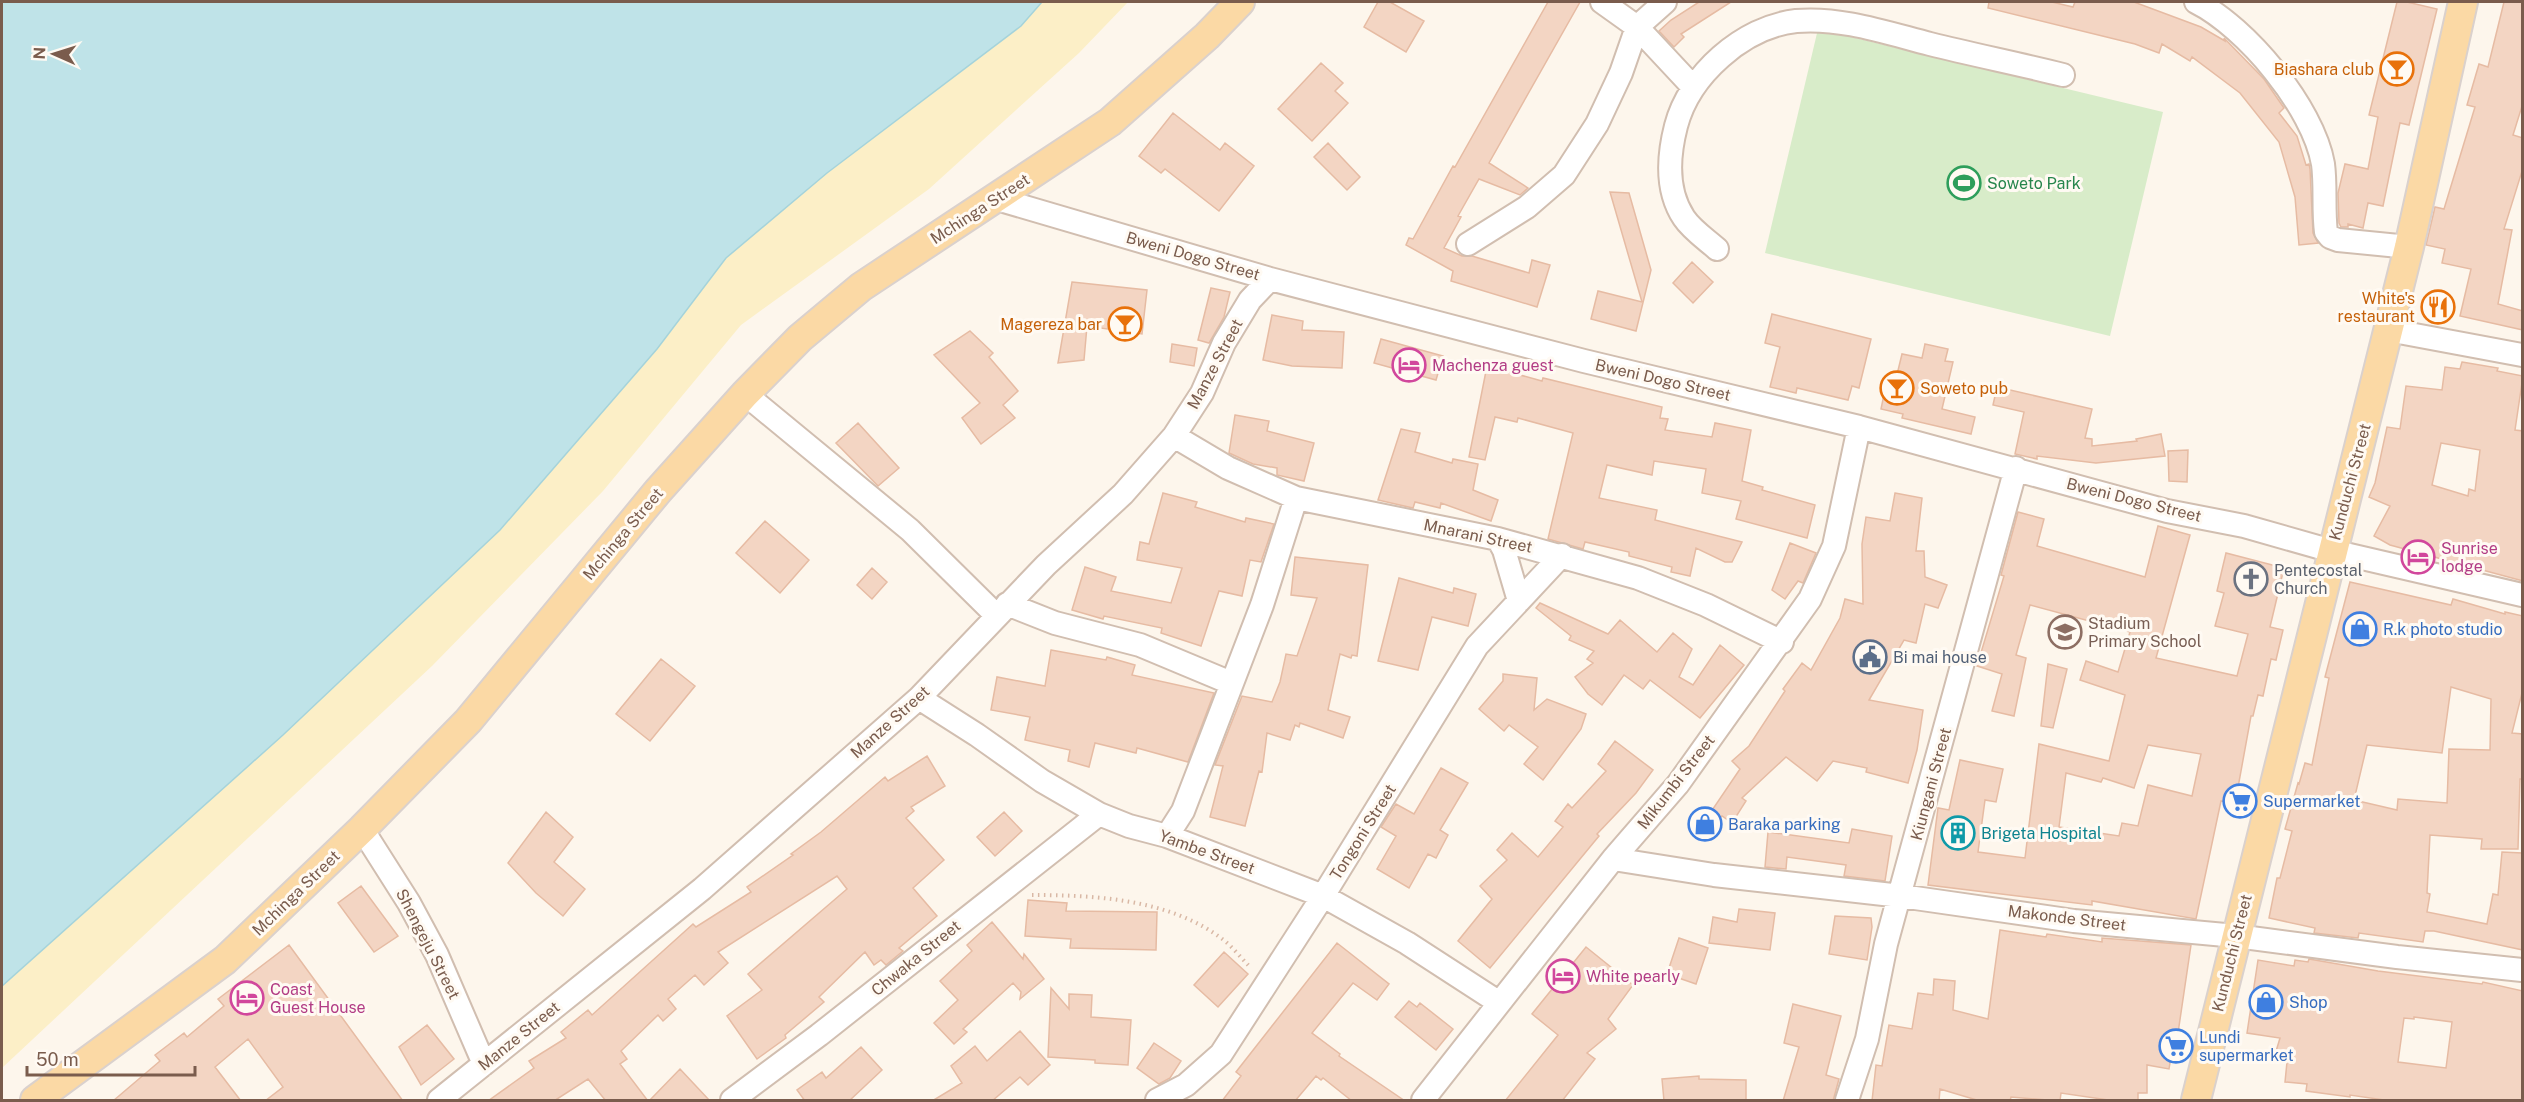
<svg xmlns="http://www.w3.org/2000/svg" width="2524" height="1102" viewBox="0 0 2524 1102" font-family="'Public Sans',sans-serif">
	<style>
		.green { fill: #d8ecc9 }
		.sand { fill: #fcefc7 }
		.water { fill: #bfe3e8; stroke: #a5d3da; stroke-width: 1.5 }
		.building { fill: #f3d5c3; stroke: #e6bba3; stroke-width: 1.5; fill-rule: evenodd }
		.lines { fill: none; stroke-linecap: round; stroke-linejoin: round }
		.minor-casing { stroke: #d1beb0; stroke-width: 26 }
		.major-casing { stroke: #dad1cd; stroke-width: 32 }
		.path { stroke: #d9b8a5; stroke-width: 4; stroke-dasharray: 1.5 4.5; stroke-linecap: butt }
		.minor { stroke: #fff; stroke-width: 22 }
		.major { stroke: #fbd9a5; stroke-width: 28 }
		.labels { text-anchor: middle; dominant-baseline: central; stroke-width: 6; stroke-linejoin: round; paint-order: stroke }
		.food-label { font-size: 16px; fill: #c56008; stroke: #fffaf3; text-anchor: end }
		.leisure-label { font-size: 16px; fill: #27864d; stroke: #fffaf3; text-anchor: start }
		.street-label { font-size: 16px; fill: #7a5c4d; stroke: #fffaf3 }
		.hotel-label { font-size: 16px; fill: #b23c85; stroke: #fffaf3; text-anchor: start }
		.worship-label { font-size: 16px; fill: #5b616d; stroke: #fffaf3; text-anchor: start }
		.education-label { font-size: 16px; fill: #785e54; stroke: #fffaf3; text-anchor: start }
		.shop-label { font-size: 16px; fill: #366cbe; stroke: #fffaf3; text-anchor: start }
		.service-label { font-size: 16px; fill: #4e5e75; stroke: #fffaf3; text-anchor: start }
		.culture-label { font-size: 16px; fill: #0d838f; stroke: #fffaf3; text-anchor: start }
	</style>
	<rect width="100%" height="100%" fill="#fdf6ec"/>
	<!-- green -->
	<path class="green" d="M1818,29l345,83 -53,224 -345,-83z"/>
	<!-- sand -->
	<path class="sand" d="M1042,2h86l-49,51 -150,136 -188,136 -138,166 -171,175 -430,402v-82l281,-251 374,-386 69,-91 101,-85 194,-147z"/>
	<!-- water -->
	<path class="water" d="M2,2h1040l-21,24 -194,147 -101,85 -69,91 -157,181 -217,205 -281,251z"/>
	<!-- building -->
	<path class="building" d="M1378,2h12l34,19 -18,31 -42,-25z
		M1548,2h32l-91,161 39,25 -8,7 -41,-16 -21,37 3,1 -17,31 18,8h10l57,17 3,-13 18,5 -13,42 -86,-26 2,-10 -47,-26 3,-7 4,1 40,-73 2,1z
		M1699,2h32l-50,32 3,3 -10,10 -15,-16 12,-11z
		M1989,2h63l21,5 2,-5h59l67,25 24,14 -1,-3 40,41 20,29 -5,5 18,23 9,29 3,-1 1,5 3,64 5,10 -19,2 -4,-48 -16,-55 -39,-49 -48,-36 -2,4 -28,-17 -3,9 -24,-9 -147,-36z
		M2397,2h10l30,7 -28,116 -9,-2 -17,83 -15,-3 -5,25 -15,-4v3h-7l-2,-4 -1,-30 7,-29 23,5 10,-52 -9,-2z
		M2504,2h19v101l-10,32 10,3v30l-19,61 8,1 -14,74 25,7v19l-63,-14 11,-47 -29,-6 3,-14 -19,-4 9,-38 9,2 31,-102 -8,-2 12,-41 9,3z
		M1321,63l22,20 -8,8 13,12 -36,38 -34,-32z
		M1173,113l47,37 5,-7 29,23 -35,45 -54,-42 -4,4 -22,-17z
		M1328,143l32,34 -13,13 -33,-33z
		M1610,192l19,1 22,77 -15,61 -45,-12 7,-28 44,11z
		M1692,262l21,20 -20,21 -20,-20z
		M1072,282l75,8 -5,44 -55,-8 -3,34 -26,3z
		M1211,288l19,4 -6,25 -15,26 -11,-3z
		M1772,314l99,25 -12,49 -7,-2 -4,14 -51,-12 -1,5 -26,-6 10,-40 -15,-4z
		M1272,315l31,6 -1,9 42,2 -2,36 -50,-2 -29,-6z
		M970,331l23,22 -4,4 29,34 -15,14 12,13 -34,26 -19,-26 18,-15 -46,-48z
		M1381,339l62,17 -7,24 -62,-17z
		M1172,344l25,4 -3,18 -24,-4z
		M1925,344l23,5 -3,12 8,1 -11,47 33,8 -4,17 -69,-16 1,-4 -22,-5 5,-24 8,2 8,-33 20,4z
		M2462,362l36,6 -1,3 26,5 -8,54 8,1v150l-133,-36 -16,-9 16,-30 -21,-9 6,-14 12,-56 13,2 6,-43 36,4 3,-23 15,2zM2441,443l39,7 -5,41 -6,-2 -1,7 -36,-11z
		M1487,366l55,15 1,-3 119,29 -2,11 8,1 -3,11 47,7 3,-14 36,7 -9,51 21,6 -1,3 53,15 -8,33 -71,-19 5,-18 -39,-8 4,-24 -52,-8 -2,14 -45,-10 -8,33 58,12 -2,10 87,22 -10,20h-7l-29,-14 -6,28 -19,-4 1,-5 -43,-11v-4l-44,-10 -2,7 -35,-10 25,-106 -55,-15 -1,4 -22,-5 -10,43 -16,-3z
		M1997,387l95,22 -7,29 7,1v7l45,-5 -1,-2 25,-5 4,22 -69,7 -59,-7v3l-22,-5 9,-42 -31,-7z
		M1235,415l34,6 -2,10 47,12 -10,38 -27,-6v-7l-24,-4 -24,-11z
		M858,423l41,45 -21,18 -42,-43z
		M1401,429l19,4 -5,19 37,11 1,-4 25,5 -5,26 25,10 -7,21 -50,-18 -1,5 -25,-6 -2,6 -35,-8z
		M2188,450l-1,32 -18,-1 -1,-30z
		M1163,493l34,9 -2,5 50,15 1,-4 28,6 -13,38 -11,-2 -8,36 -23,-5 -18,55 -40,-13 1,-5 -58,-12 -1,3 -31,-9 13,-43 31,10 -5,14 60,12 11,-35 -45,-8 3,-18 9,2z
		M1895,493l27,5 -6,53h8l1,26 22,8 -9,23 -13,-4 -9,39 -12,-3 -35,60 54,10 -6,40 -9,33 -42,-11 1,-4 -34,-7 -16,20 -31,-24 -44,41 4,3 -14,22 -10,-7 -15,13 -5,-4 38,-56 -8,-8 17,-15 36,-55 -2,-2 19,-26 9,7 29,-52 5,-19 18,5 -1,-60 4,-27 24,4z
		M2018,512l26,7 -7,27 108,31 13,-51 32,9 -34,123 81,18 11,-42 -33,-8 9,-33 -7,-2 9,-38 58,15 -14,59 13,3 -7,30 -5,-1 -8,37 -5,-1 -5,21h-2l-16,88 -14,-3 -25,118 -104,-18v4l-164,-20 10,-77 11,2 11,-50 43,9 -7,33 -11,-2 -7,52 47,6 14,-114 70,17 16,-66 -45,-15 6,-19 32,11 12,-40 -100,-27 -14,50 10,3 -12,58 -22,-5 10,-37 -25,-8 27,-90 -3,-1zM2148,745l53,9 -9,42 -44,-11 -10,41 -16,-3 -3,13 -60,-9 7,-54 35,9 2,-4 31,10z
		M765,521l44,39 -29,33 -44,-40z
		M1790,543l26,10 -13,30 -5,-2 -13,18 -13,-9z
		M1295,557l73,8 -11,91 -5,-1 -1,3 -11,-4 -12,56 22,7 -7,21 -43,-15 -1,4 -4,-2 -5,15 -23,-7 -5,39 -3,-1 -14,55 -35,-9 13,-51 -8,-1 27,-69 30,6 8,-20 6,-28 11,2 20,-58 -26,-3z
		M872,568l15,14 -15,17 -15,-14z
		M1399,578l54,15 1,-5 22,6 -8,32 -36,-9 -14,53 -40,-9z
		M2350,582l101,23 2,-6 52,15v-2l18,4v73l-11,44 11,1v45h-3l-2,70h-37l1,-10 -52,-4 -3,58 3,1 -3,18 60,12 6,-30 5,1 4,-43 20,1 1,97 -89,-19h-9l-2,11 -64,-9 -1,5 -44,-5 1,-5 -46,-10 8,-40h3l12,-47 -7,-2 13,-46 1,1 6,-21 7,2 17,-87 -4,-1zM2451,687l40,12 -1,51 -41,-1 -2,54 -49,-4 -1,11 -43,-10 13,-55 75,8z
		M1540,603l68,31 12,-14 37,32 16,-19 19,16 -13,28 14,8 27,-40 24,20 -44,53 -50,-38 -7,9 -19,-14 -22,30 -14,-11 -13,-17 18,-14 -6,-4 7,-8 -25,-11 2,-4 -35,-28z
		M1051,650l55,10 1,-3 28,8 -3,10 82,18 -26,69 -51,-14 -1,5 -41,-10 -6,24 -21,-6 2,-11 -45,-10 5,-23 -39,-7 6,-33 48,9z
		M661,659l34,27 -45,55 -34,-27z
		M2048,664l19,5 -14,59 -12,-2z
		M1503,674l34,4 -3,32 13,-11 39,15 -5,15 -38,51 -19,-16 14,-17 -29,-22 -5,6 -25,-22 24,-28z
		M1615,741l38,29 -17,23 -39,41 2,2 -109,132 -32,-27 34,-42 -12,-13 27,-26 -10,-10 15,-17 26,24 25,-30 -8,-6 13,-17 4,4 34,-37 -8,-7z
		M927,756l18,30 -34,21 3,4 -8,7 38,42 -31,28 24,28 -38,32 4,3 -17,14 -5,-5 -7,5 -9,-13 -46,45 5,5 -39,33 1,3 -29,21 -30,-43 35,-26 -14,-16 99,-85 -10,-13 -119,76 10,11 -24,22 -9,-10 -27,24 8,10 -13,12 -5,-6 -37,36 6,8 -7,5 28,37h-42l-18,-22 -34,22h-66l46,-33 -5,-7 37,-23 -5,-6 27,-22 4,5 101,-91 3,3 55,-35 -4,-5 46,-32 -2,-1 30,-22 64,-55 3,4z
		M1441,768l27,15 -28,47 8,5 -12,23 -8,-4 -19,34 -32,-19 19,-33 -15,-9 15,-23 18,10z
		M546,812l27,25 -19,25 31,27 -22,27 -27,-23 -28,-30z
		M1004,812l18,19 -27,25 -18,-19z
		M1852,829l40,7 -7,45 -41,-5 2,-11 -59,-8 -1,12 -21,-2 3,-35 81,11z
		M361,886l37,50 -24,16 -36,-49z
		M1028,900l39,3 -1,8 91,1 -1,38 -86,-2 1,-9 -46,-3z
		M1739,909l36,4 -5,37 -61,-7 4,-26 24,5z
		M1835,916l36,2 1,9 -5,33 -38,-6z
		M992,922l31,37 1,-5 20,25 -24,20 1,-7 -8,-9 -50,46 4,3 -13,12 -20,-21 24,-23 -18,-19 32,-30 -5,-6z
		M2000,930l46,7 1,-3 55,8v-4l89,7 -13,88 -3,-1 -6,37 -22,-4v28h-9v8h-23l-54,-8 -1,8 -49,-4 -1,4h-30l-40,-12 -1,12h-67l4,-36 6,1 7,-41 23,4 6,-36 15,2 1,-16 21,2 -2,29 35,9z
		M1679,938l29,10 -12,36 -29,-10z
		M1337,943l52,41 -12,16 -24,-17 -41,50 28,21 -1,2 66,45h-53l-29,-23 -2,2 -5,-4 -21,25h-73l19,-25 -5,-4z
		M289,945l114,156h-138l18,-14 -35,-48 -33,28 26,34h-128l47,-40 -5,-6 29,-22 3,4 37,-31 -6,-7z
		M1586,947l47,38 -25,34 8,10 -29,24 8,6 -33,42h-57l53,-66 -26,-21z
		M1224,952l24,22 -30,33 -24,-22z
		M2309,959l69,12 104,13 1,-2 40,9v110h-132l-41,-6v2l-44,-6 1,-7 -22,-2 2,-20 -13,-4 6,-20 -33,-5 11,-73 36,6 1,-6 13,2zM2414,1017l38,5 -6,46 -48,-6 6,-44 10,1z
		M1051,988l18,21v-15l23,1 -1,22 40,3 -3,45 -33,-2v-3l-47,-3z
		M1409,1001l8,6 3,-4 33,26 -17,21 -41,-33z
		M1793,1004l48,12 -15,59 13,4 -6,22h-50l16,-54 -15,-4z
		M427,1025l27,34 -33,26 -22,-38z
		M1020,1031l30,34 -22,20 -8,-8 -28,24h-60l30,-18 -11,-17 24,-20 12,15z
		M1154,1043l27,18 -11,17 -11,6 -22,-16z
		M861,1047l21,23 -33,31h-44l-8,-11 25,-18 4,6z
		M680,1069l30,32h-61z
		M1699,1076v3l47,1v21h-82l-2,-22z"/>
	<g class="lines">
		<!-- minor casing -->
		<g class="minor-casing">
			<path id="minor" d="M1602,2l35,25 56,60
				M2196,2c50,25 117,105 127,162 3,22 0,46 3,68l4,5 8,3 71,7
				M997,199l273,80 314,82 275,66 308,84 77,15 88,25 190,44
				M1468,244l59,-37 37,-32 33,-51 24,-51 16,-46 28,-25
				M1717,249c-10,-9 -25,-19 -33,-31 -18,-27 -16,-61 -8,-92 13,-51 67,-99 120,-105 45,-4 91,12 134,23 44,11 89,20 133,31
				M2388,330l134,25
				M745,394l165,136 86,85
				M1174,436l54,32 68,30 202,41 140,39 68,27 76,37
				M1498,539l6,11 15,51
				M1007,604l48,19 85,22 91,38
				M919,698l58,37 65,46 57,33 30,12 38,10 156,60 84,47 91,59
				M362,829l47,74 28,52 47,109
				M1167,836l16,-25 79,-206 34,-107
				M1613,859l101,16 187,21 173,25 162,15 161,21 125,13
				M439,1100l263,-211 217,-191 127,-133 77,-71 51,-58 28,-43 22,-50 26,-43 20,-21
				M732,1100l87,-65 280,-221
				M1157,1100l29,-15 35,-31 102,-158 154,-250 85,-91
				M1423,1100l190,-241 65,-75 132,-185 24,-53 25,-119
				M1847,1100l20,-61 19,-95 130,-476"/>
		</g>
		<!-- major casing -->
		<g class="major-casing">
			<path id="major" d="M35,1100l190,-140 137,-131 106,-108 190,-230 87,-97 55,-56 61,-51 249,-165 97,-86 33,-34
				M2196,1100l213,-853 54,-245"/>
		</g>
		<!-- path -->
		<path class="path" d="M1032,895c63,0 136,4 189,43 11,8 20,20 29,29"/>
		<!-- minor -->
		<use href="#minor" class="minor"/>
		<!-- major -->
		<use href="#major" class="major"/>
	</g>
	<!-- icons -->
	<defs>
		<g id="bar-ring" transform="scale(1.725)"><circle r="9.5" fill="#fffaf3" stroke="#e8710a" stroke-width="1.5"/><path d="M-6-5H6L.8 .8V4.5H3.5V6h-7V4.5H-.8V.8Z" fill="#e8710a"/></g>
		<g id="stadium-ring" transform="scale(1.725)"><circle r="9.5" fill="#fffaf3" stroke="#2e9e5b" stroke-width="1.5"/><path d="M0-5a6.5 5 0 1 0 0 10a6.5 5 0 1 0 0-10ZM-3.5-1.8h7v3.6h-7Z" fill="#2e9e5b"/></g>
		<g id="restaurant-ring" transform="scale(1.725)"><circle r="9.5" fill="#fffaf3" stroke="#e8710a" stroke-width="1.5"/><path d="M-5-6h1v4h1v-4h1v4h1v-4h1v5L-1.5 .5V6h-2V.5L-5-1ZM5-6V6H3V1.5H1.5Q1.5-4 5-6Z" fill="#e8710a"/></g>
		<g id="hotel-ring" transform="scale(1.725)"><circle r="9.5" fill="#fffaf3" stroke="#d1479c" stroke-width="1.5"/><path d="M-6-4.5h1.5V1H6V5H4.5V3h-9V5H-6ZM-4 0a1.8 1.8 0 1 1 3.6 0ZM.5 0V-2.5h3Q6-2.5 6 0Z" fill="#d1479c"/></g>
		<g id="church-ring" transform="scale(1.725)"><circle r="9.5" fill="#fffaf3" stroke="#6b7280" stroke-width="1.5"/><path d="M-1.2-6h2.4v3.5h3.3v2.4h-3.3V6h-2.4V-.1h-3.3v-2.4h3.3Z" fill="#6b7280"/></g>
		<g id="shop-ring" transform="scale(1.725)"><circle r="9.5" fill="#fffaf3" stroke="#3f7fe0" stroke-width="1.5"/><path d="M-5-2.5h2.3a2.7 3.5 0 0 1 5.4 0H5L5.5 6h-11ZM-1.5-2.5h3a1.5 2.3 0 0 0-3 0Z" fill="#3f7fe0"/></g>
		<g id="school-ring" transform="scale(1.725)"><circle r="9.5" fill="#fffaf3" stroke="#8d6e63" stroke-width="1.5"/><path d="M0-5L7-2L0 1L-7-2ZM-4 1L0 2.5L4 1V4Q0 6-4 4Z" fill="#8d6e63"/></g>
		<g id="civic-ring" transform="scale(1.725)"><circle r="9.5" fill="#fffaf3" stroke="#5c6f8a" stroke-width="1.5"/><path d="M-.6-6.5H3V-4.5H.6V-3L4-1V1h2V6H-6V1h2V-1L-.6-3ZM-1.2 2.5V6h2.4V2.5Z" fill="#5c6f8a"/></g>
		<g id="supermarket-ring" transform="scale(1.725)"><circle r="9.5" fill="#fffaf3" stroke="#3f7fe0" stroke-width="1.5"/><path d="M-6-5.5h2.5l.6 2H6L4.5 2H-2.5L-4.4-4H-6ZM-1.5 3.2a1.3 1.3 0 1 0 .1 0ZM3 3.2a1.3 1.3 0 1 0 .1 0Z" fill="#3f7fe0"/></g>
		<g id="building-ring" transform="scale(1.725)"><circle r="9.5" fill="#fffaf3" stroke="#0f9aa8" stroke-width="1.5"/><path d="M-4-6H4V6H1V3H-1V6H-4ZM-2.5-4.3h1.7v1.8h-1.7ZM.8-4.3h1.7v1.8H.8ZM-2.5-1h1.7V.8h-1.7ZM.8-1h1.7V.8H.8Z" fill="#0f9aa8"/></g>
	</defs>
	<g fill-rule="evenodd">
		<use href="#bar-ring" x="2397" y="69"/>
		<use href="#stadium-ring" x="1964" y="183"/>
		<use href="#restaurant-ring" x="2438" y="307"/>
		<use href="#bar-ring" x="1125" y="324"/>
		<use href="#hotel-ring" x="1409" y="365"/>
		<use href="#bar-ring" x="1897" y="388"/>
		<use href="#hotel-ring" x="2418" y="557"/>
		<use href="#church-ring" x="2251" y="579"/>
		<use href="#shop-ring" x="2360" y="629"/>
		<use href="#school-ring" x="2065" y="632"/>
		<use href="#civic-ring" x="1870" y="657"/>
		<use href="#supermarket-ring" x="2240" y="801"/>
		<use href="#shop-ring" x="1705" y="824"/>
		<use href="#building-ring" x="1958" y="833"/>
		<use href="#hotel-ring" x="1563" y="976"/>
		<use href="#hotel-ring" x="247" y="998"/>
		<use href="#shop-ring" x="2266" y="1002"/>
		<use href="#supermarket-ring" x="2176" y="1046"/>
	</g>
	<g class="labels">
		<!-- food labels -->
		<g class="food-label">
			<text x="2374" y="69">Biashara club</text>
			<text x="2415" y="298">White's<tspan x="2415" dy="18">restaurant</tspan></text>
			<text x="1102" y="324">Magereza bar</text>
			<text x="1920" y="388" text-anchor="start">Soweto pub</text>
		</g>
		<!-- leisure labels -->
		<g class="leisure-label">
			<text x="1987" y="183">Soweto Park</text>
		</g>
		<!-- street labels -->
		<g class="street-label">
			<text transform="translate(980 209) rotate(-33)">Mchinga Street</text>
			<text transform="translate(1193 256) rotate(16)">Bweni Dogo Street</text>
			<text transform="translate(1215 364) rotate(-62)">Manze Street</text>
			<text transform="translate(1663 380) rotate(13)">Bweni Dogo Street</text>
			<text transform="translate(2350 482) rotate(-75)">Kunduchi Street</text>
			<text transform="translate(2134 500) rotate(14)">Bweni Dogo Street</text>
			<text transform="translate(623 534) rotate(-50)">Mchinga Street</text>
			<text transform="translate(1478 536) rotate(12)">Mnarani Street</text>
			<text transform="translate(890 722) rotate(-42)">Manze Street</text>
			<text transform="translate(1676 782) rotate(-52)">Mikumbi Street</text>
			<text transform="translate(1931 784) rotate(-75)">Kiungani Street</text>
			<text transform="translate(1363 832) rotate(-58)">Tongoni Street</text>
			<text transform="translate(1207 852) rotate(20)">Yambe Street</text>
			<text transform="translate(296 893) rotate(-44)">Mchinga Street</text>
			<text transform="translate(2067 918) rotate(7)">Makonde Street</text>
			<text transform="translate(428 944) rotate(63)">Shengeju Street</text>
			<text transform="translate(2232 953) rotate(-76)">Kunduchi Street</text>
			<text transform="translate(916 958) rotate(-39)">Chwaka Street</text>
			<text transform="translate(519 1036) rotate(-39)">Manze Street</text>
		</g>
		<!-- hotel labels -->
		<g class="hotel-label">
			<text x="1432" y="365">Machenza guest</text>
			<text x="2441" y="548">Sunrise<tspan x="2441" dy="18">lodge</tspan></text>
			<text x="1586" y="976">White pearly</text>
			<text x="270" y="989">Coast<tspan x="270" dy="18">Guest House</tspan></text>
		</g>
		<!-- worship labels -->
		<g class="worship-label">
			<text x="2274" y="570">Pentecostal<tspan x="2274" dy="18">Church</tspan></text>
		</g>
		<!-- education labels -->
		<g class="education-label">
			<text x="2088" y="623">Stadium<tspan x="2088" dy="18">Primary School</tspan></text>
		</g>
		<!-- shop labels -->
		<g class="shop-label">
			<text x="2383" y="629">R.k photo studio</text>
			<text x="2263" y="801">Supermarket</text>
			<text x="1728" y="824">Baraka parking</text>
			<text x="2289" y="1002">Shop</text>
			<text x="2199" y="1037">Lundi<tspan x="2199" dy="18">supermarket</tspan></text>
		</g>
		<!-- service labels -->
		<g class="service-label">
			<text x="1893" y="657">Bi mai house</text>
		</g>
		<!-- culture labels -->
		<g class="culture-label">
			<text x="1981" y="833">Brigeta Hospital</text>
		</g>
	</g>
	<!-- border -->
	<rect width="2524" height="1102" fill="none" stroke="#7a5c4d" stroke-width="6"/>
	<!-- north arrow -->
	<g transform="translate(54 54) rotate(273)" stroke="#fffaf3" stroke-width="4.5" paint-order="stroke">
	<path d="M0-4.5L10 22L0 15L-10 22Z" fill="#7a5c4d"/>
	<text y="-9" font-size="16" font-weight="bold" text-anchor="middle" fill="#7a5c4d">N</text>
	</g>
	<!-- scale -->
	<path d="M27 1066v9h168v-9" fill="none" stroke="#7a5c4d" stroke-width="3"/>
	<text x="36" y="1066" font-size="18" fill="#7a5c4d" stroke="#fffaf3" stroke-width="4.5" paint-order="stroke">50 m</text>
</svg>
